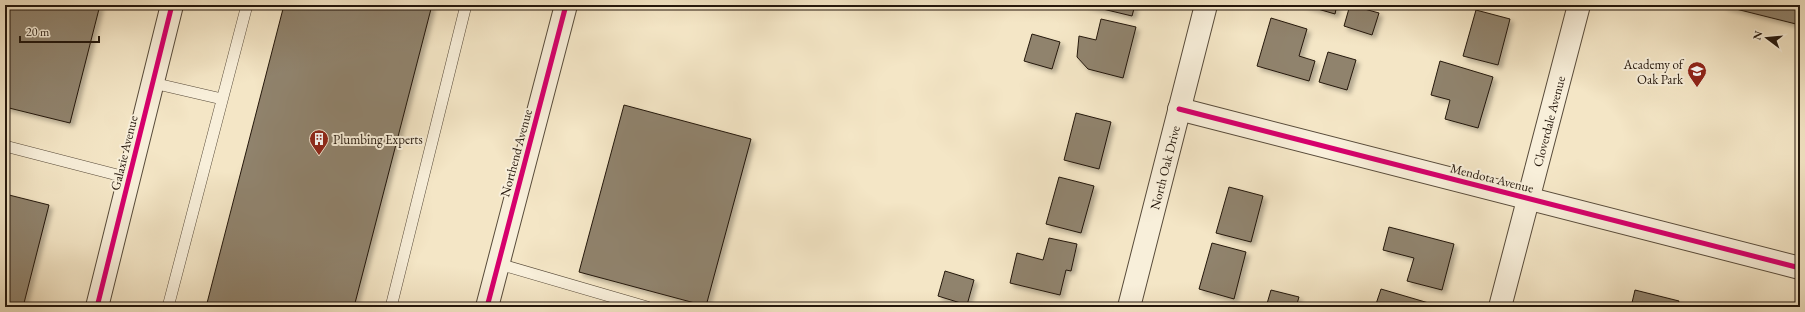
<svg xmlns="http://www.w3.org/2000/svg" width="1805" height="312" viewBox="0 0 1805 312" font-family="'EB Garamond',serif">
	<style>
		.building { fill: #90836d; stroke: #24170c; filter: url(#shadow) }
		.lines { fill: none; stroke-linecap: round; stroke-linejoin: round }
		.lane-casing { stroke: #584b3a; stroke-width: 12 }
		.street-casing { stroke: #584b3a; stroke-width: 24 }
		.lane { stroke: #f8efda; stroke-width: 11 }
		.street { stroke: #f8efda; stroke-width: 22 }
		.cycleway-casing { stroke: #f8efda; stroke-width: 8 }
		.cycleway { stroke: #d6006c; stroke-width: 5 }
		.labels { text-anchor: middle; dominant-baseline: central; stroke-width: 4; stroke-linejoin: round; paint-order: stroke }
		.poi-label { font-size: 13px; fill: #24170c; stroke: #f8efda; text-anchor: end }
		.street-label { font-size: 13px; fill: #24170c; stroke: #f8efda }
	</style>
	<defs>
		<filter id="shadow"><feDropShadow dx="3.5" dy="3.5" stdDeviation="2" flood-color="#0004"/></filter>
	</defs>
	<rect width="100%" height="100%" fill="#f4e6c6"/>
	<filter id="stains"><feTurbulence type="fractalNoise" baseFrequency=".005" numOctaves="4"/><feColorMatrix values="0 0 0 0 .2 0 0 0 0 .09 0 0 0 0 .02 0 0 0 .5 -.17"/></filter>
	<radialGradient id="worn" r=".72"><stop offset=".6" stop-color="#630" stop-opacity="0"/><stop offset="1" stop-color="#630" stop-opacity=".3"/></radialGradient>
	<!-- building -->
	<path class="building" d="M5,5h95l-30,118 -65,-16z
		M284,5h148l-78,302h-148z
		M1086,5h49l-3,11z
		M1304,5h33l-2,9z
		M1350,5l29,8 -7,22 -28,-9z
		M1724,5h76v20l-76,-19z
		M1476,10l34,9 -12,46 -35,-9z
		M1271,18l36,11 -8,27 16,5 -6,20 -52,-15z
		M1101,19l35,8 -13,51 -35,-9 -11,-12 2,-21 17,4z
		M1032,34l28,8 -8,27 -28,-8z
		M1328,52l28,8 -9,30 -28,-8z
		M1440,61l53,16 -15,51 -33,-9 5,-19 -19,-5z
		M624,105l127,34 -45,167 -127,-34z
		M1076,113l35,9 -12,47 -35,-9z
		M1059,177l35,9 -13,47 -35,-9z
		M1229,187l34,9 -12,46 -35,-9z
		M5,194l44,11 -26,102h-18z
		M1389,227l65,17 -12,46 -35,-9 7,-23 -31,-8z
		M1049,238l28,6 -6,27 -5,-1 -6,25 -50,-12 7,-30 26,7z
		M1212,243l34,9 -12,47 -35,-10z
		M945,271l29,9 -7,25 -29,-9z
		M1381,289l51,15v3h-57z
		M1271,290l28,7 -3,10h-30z
		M1635,290l44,11 -2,6h-46z"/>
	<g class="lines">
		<!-- lane casing -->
		<g class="lane-casing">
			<path id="lane" d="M153,83l69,16
				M5,146l124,32
				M499,264l148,43
				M168,307l79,-302
				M391,307l75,-302"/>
		</g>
		<!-- street casing -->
		<g class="street-casing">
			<g id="street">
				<path d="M1179,109l621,159"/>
				<path d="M97,307l75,-302"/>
				<path d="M487,307l79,-302"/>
				<path id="s1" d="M1129,307l77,-302"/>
				<path id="s2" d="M1500,307l79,-302"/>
			</g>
		</g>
		<!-- lane -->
		<use href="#lane" class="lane"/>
		<!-- street -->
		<use href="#street" class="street"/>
		<!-- cycleway casing -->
		<g class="cycleway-casing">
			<path id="cycleway" d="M1179,109l621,159
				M97,307l75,-302
				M487,307l79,-302"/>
		</g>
		<!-- cycleway -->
		<use href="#cycleway" class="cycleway"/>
	</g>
	<!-- icons -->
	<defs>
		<g id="school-pin" transform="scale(1)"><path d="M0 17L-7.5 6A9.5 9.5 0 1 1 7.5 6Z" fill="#8f2418" stroke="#f8efda"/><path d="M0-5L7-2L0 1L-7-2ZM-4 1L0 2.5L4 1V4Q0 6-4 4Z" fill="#fff"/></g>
		<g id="building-pin" transform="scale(1)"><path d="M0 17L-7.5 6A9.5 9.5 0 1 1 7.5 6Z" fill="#8f2418" stroke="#f8efda"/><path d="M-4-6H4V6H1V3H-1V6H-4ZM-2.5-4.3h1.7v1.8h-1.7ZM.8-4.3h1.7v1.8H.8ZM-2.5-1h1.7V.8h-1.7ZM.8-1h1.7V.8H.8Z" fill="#fff"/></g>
	</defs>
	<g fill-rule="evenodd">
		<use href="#school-pin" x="1697" y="71"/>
		<use href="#building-pin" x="319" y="139"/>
	</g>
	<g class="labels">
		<!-- poi labels -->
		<g class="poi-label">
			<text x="1683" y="64">Academy of<tspan x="1683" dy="15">Oak Park</tspan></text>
			<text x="333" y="139" text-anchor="start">Plumbing Experts</text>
		</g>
		<!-- street labels -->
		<g class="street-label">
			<text stroke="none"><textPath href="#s2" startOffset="192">Cloverdale Avenue</textPath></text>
			<text transform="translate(124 153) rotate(-76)">Galaxie Avenue</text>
			<text transform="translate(516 153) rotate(-75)">Northend Avenue</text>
			<text stroke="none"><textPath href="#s1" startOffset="144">North Oak Drive</textPath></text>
			<text transform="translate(1492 178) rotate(14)">Mendota Avenue</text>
		</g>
	</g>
	<!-- margin -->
	<rect width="1805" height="312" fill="none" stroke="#f4e6c6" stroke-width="20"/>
	<rect x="6" y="6" width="1793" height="300" fill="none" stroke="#24170c" stroke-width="2"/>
	<rect x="10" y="10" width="1785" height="292" fill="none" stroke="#24170c"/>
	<!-- north arrow -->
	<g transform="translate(1767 38) rotate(286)" stroke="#f8efda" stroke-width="3" paint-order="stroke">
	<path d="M0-3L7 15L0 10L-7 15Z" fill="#24170c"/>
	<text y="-6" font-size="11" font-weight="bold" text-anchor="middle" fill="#24170c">N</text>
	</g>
	<!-- scale -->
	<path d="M20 36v6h79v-6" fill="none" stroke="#24170c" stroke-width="2"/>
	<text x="26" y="36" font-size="12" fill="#24170c" stroke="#f8efda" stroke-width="3" paint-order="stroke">20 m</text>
	<rect width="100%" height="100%" filter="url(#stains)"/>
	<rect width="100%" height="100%" fill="url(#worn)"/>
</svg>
